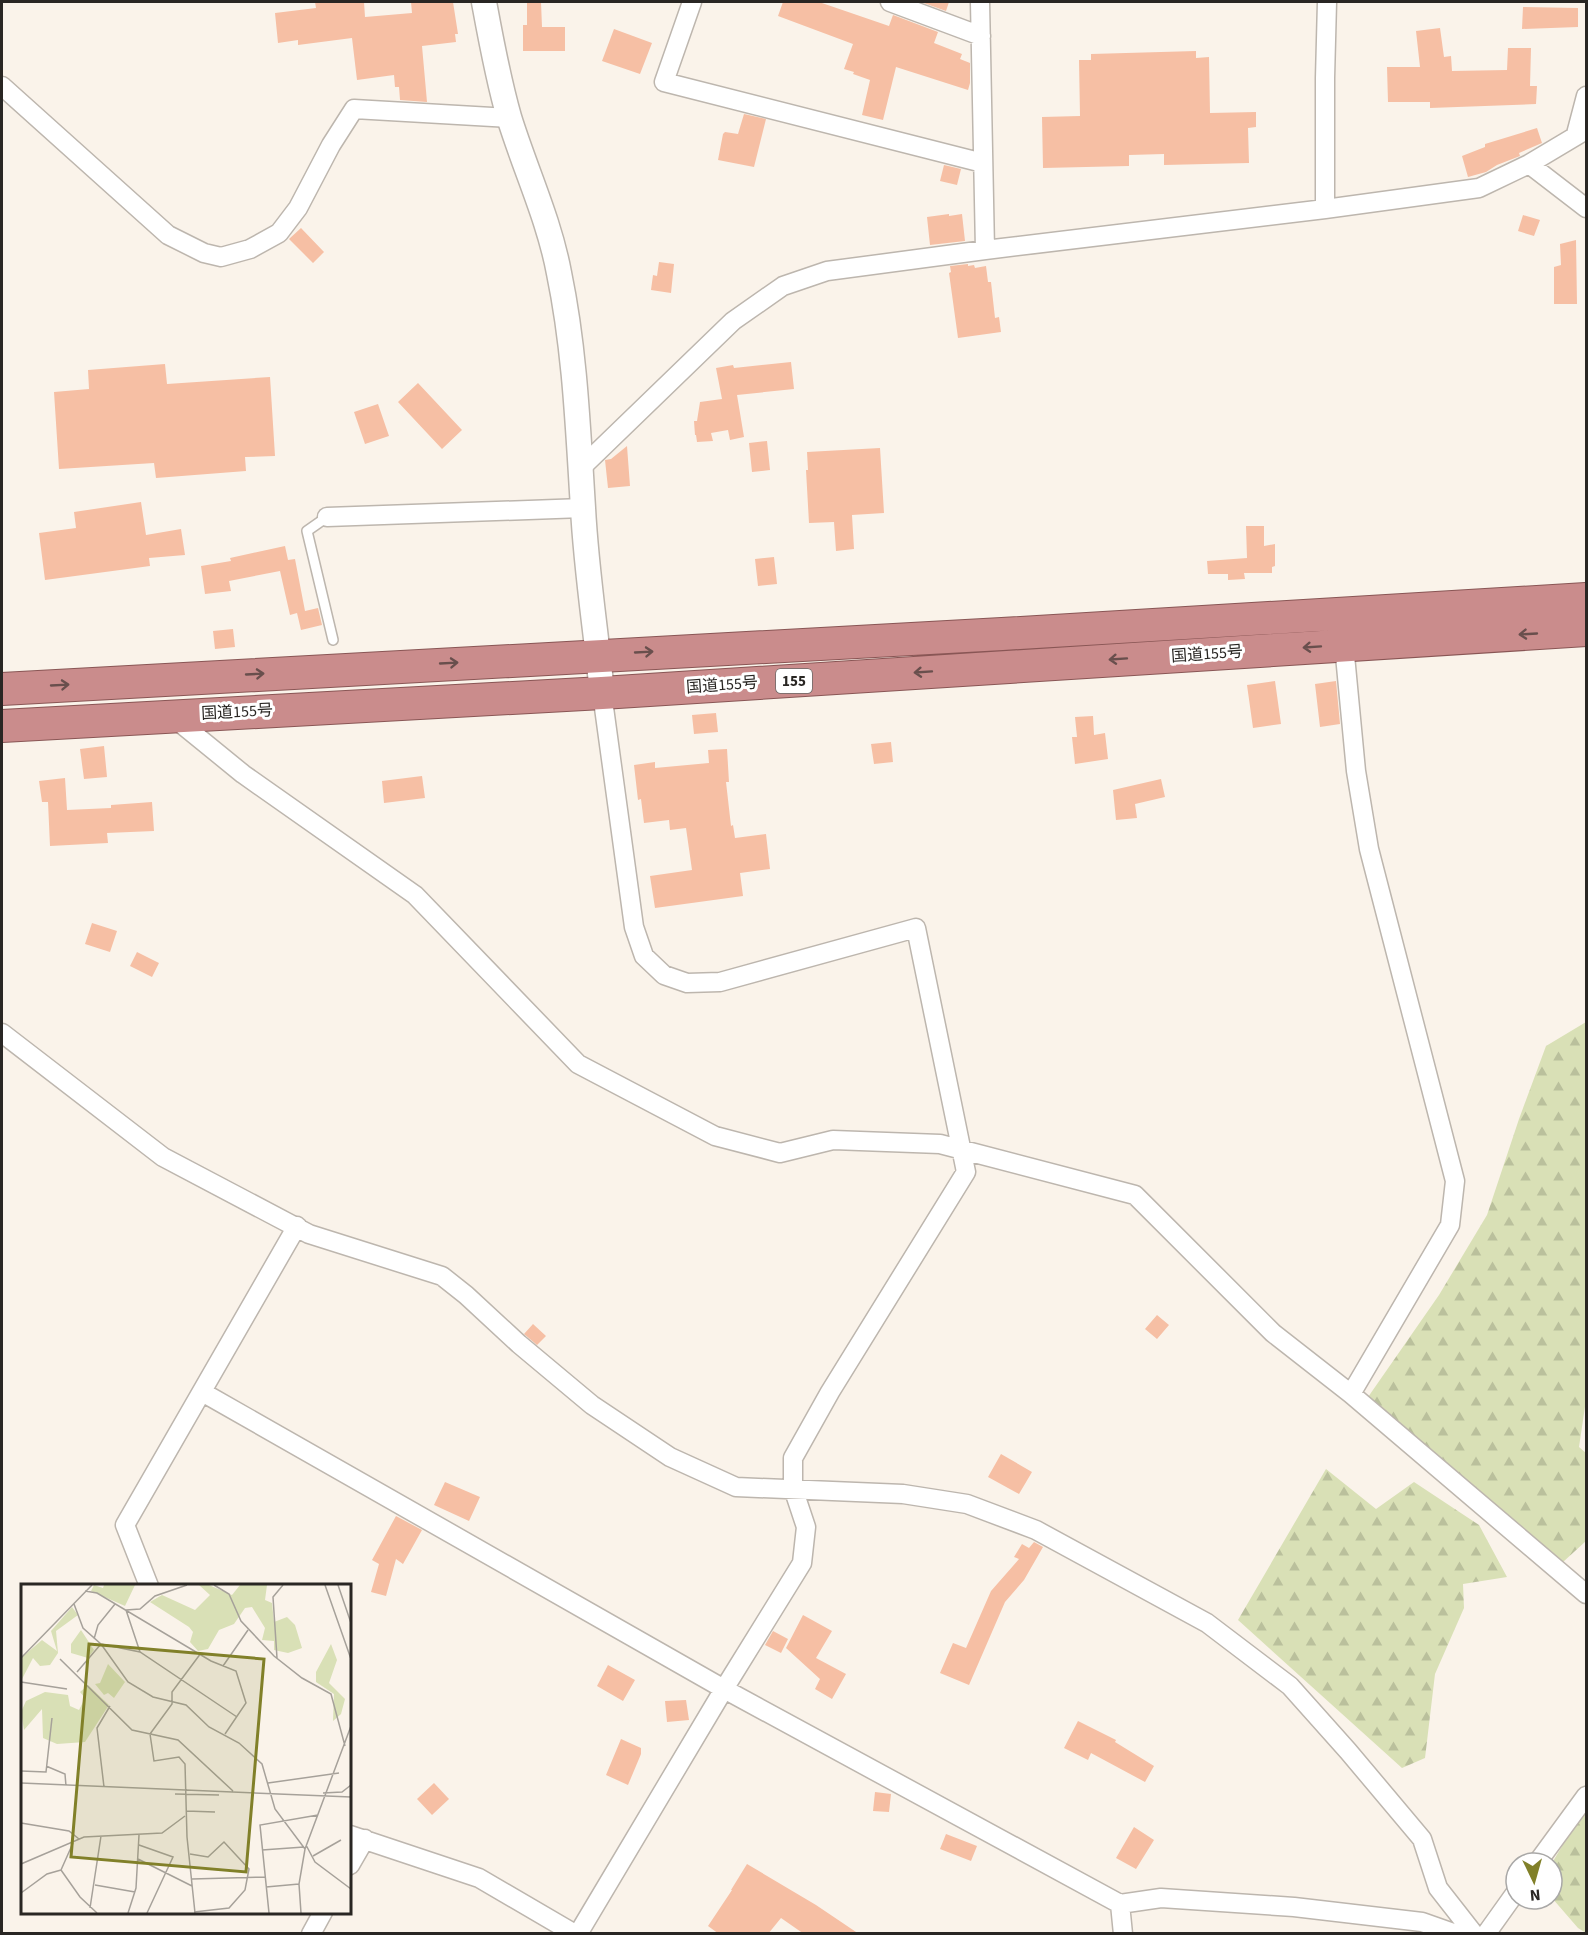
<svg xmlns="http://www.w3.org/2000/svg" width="1588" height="1935" viewBox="0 0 1588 1935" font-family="'Source Sans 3','Noto Sans JP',sans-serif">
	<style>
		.forest { fill: url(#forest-firs) }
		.building { fill: #f6bfa4 }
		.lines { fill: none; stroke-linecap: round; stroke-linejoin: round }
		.service-casing { stroke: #bdb6ae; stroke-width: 12 }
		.minor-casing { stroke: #bdb6ae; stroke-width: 21 }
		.tertiary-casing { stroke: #bdb6ae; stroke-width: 27 }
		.trunk-casing { stroke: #895655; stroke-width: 34 }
		.service { stroke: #fff; stroke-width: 9 }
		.minor { stroke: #fff; stroke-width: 18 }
		.tertiary { stroke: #fff; stroke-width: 24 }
		.trunk { stroke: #ca8c8c; stroke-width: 32 }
		.oneway { stroke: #694f4d }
		.labels { text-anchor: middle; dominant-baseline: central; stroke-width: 6; stroke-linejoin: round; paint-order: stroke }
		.shield { fill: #fff; stroke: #696765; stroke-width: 1.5 }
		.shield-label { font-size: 15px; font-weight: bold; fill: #292623 }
		.street-label { font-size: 16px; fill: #292623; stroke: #fff }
		.inset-road { fill: none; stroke: #a6a19a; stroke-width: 1.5 }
		.view { fill: #818029; fill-opacity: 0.15; stroke: #818029; stroke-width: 3 }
		.inset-edge { fill: none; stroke: #292623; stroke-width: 3 }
	</style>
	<defs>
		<pattern id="forest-firs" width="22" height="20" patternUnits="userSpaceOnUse" patternTransform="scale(1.5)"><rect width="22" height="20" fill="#d9e0b6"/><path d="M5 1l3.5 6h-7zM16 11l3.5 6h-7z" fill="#bac09c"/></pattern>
	</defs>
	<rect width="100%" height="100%" fill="#faf3ea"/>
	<!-- forest -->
	<path class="forest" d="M1586,1022v378l-7,47 7,6v88l-23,21 -197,-162 73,-105 48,-80 32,-96 27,-73z
		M1326,1469l50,40 38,-27 65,43 28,52 -44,7 1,24 -29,66 -10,84 -23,10 -164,-148z
		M1586,1806v127l-8,-5 -26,-30v-35z"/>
	<!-- building -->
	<path class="building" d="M315,2h49l1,15 47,-4 -1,-11h42l5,32h-3l1,8 -34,4 5,56 -27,-2 -1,-13h-4l-1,-12 -37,5 -5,-42 -54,7v-5l-20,3 -3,-30 41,-5z
		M527,2h14l1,25h23v24h-42v-26h4z
		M783,2h36l70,24 4,-11 45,17 -4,11 28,11 -2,5 10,4v20l-2,7 -72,-23 -13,53 -21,-5 8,-35 -17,-6 1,-2 -10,-3 9,-25 -75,-28z
		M921,2h28l-3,9z
		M1523,7l55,1v19l-56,2z
		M1440,28l4,29 7,-1 1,15 55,-1 1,-22h23l-1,38h7l-1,18 -106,4v-6h-42l-1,-35h33l-4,-36z
		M614,29l38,14 -12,31 -38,-13z
		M1196,51v7l13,-1 1,56 46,-1v15l-8,1 1,35 -85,2v-11l-35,1v11l-86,2 -1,-51 38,-1 -1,-56h12v-6z
		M744,114l22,5 -12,48 -36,-7 5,-26 2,-2 13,2z
		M1537,128l5,15 -23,10 1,3 -23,9 -11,7 -18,5 -6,-21 23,-9v-3z
		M944,165l17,4 -4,16 -17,-4z
		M949,214v2l13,-2 3,27 -35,4 -3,-28z
		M1523,215l17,5 -6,16 -16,-5z
		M301,228l23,24 -11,11 -24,-24z
		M1576,240l1,64h-23v-37l7,-2 -1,-21z
		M659,262l15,2 -3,29 -20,-3 2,-15 4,1z
		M968,264v2l6,-1 1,3 11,-2 2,16h3l4,36 4,-1 2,15 -43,6 -9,-65 2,-1 -1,-6z
		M791,362l3,27 -57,6 7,42 -14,3 -2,-10 -17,3 2,8 -16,1 -1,-7h-1l-1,-14h3l3,-19 22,-3 -6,-31 17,-3 1,3z
		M165,364l2,20 103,-7 5,79 -30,1 1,14 -90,7 -2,-15 -95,6 -5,-77 35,-3 -1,-19z
		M418,383l44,47 -20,19 -44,-47z
		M378,404l11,32 -24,8 -11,-32z
		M767,441l3,29 -18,2 -3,-29z
		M627,446l3,40 -22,2 -3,-28 6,-1z
		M880,448l4,65 -32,2 2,34 -18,2 -2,-29 -25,1 -3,-53h2l-1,-18z
		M141,502l5,33 35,-6 4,26 -36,3 1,8 -105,14 -6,-47 37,-5 -2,-16z
		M1246,526h18v20l11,-2v22l-3,1v6h-28l1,6 -17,1v-6h-20l-1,-13 40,-3z
		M285,546l3,14 7,-1 10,52 13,-3 4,17 -21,5 -4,-17 -7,2 -10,-44 -51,10 2,10 -26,3 -4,-28 30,-5 -1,-3z
		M774,557l3,27 -19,2 -3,-27z
		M233,629l2,18 -20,2 -2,-18z
		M1275,681l6,43 -28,4 -6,-43z
		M1336,681l4,43 -20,3 -5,-43z
		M716,713l2,19 -24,2 -2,-19z
		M1093,716l1,19 11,-2 3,26 -33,5 -3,-27h5l-2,-20z
		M891,742l2,20 -19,2 -3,-20z
		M104,746l3,31 -23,2 -4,-30z
		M727,749l2,33h-3l5,44 2,-1 2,13 31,-4 4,35 -30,4 3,23 -88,12 -5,-32 42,-6 -6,-42 -16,2 -1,-10 -25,3 -3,-24 -3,1 -4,-35 21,-3v6l54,-5 -1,-13z
		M422,776l3,22 -41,5 -2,-22z
		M65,778l2,32 44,-2v-3l41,-3 2,29 -47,2 1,10 -58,3 -2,-44h-6l-3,-21z
		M1161,779l4,18 -30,7 2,14 -21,2 -3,-30z
		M92,923l25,8 -7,21 -25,-8z
		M137,952l22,11 -7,14 -22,-11z
		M1157,1315l12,10 -12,14 -12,-10z
		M533,1324l13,12 -9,9 -13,-11z
		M1001,1454l31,18 -13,22 -31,-17z
		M445,1482l35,15 -11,24 -35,-16z
		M396,1516l26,14 -19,34 -7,-5 -10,37 -15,-4 8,-28 -7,-4z
		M1034,1542l9,5 -19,33 -19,22 -36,83 -29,-12 13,-30 13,5 25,-57 28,-32 -5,-2 8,-13 7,4z
		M803,1615l29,16 -16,27 30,16 -14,25 -17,-10 5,-10 -34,-31z
		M773,1631l15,8 -7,14 -16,-8z
		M608,1665l27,15 -12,21 -26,-15z
		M686,1700l3,20 -22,2 -2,-21z
		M1078,1721l38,19 -1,2 39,24 -9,16 -54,-29 -3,7 -24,-12z
		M621,1739l20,9v6l-13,31 -22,-10z
		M434,1783l15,16 -17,16 -15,-16z
		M875,1792l16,2 -2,18 -16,-1z
		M1134,1827l20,13 -18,29 -20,-11z
		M946,1834l31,12 -6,15 -31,-12z
		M747,1864l69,41 43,29h-55l-23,-16 -13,16h-49l-11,-8 24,-36h-1z"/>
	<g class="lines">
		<!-- service casing -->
		<g class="service-casing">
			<path id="service" d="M327,517l-20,14 26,109"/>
		</g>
		<!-- minor casing -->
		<g class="minor-casing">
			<path id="minor" d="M692,2l-28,80 319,81
				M890,2l91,34
				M980,2l5,248
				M2,86l166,149 36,18 17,4 29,-8 29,-16 19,-25 33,-63 23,-36 156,9
				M1576,134l10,-38
				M1529,164l57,44
				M1325,209v-131l2,-76
				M582,467l151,-146 50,-35 44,-15 158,-21 340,-41 154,-21 50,-24 57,-34
				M327,517l256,-9
				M1344,645l12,126 13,78 86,332 -5,44 -99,169
				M173,717l70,57 172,121 163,169 137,72 65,17 53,-13 107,4 195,51 138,138 78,61 235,200
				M2,1033l161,124 146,77 133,42 24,19 53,49 73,61 78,52 66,30 167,7 64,10 69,26 171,93 83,63 58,65 74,88 16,49 36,46
				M202,1392l522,297 396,215 41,-6 133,9 128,15 34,12
				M149,1586l-24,-61 172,-299
				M350,1835l129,43 96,56
				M1537,1863l49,-67
				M350,1865l15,-26
				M1120,1904l3,30
				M311,1934l12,-22
				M578,1934l146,-245 78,-126 4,-36 -13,-39v-30l37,-66 136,-220 -50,-244 -196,54 -33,1 -23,-8 -20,-19 -10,-29 -32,-234
				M1486,1934l30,-42"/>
		</g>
		<!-- tertiary casing -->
		<g class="tertiary-casing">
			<path id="tertiary" d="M484,2c7,38 14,77 25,115 16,52 40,102 50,156 16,77 19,156 24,235 3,61 13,123 19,185"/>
		</g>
		<!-- trunk casing -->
		<g class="trunk-casing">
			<path id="trunk" d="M2,689l1000,-55 584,-35
				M2,726l600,-33 984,-63"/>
		</g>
		<!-- service -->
		<use href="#service" class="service"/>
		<!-- minor -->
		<use href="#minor" class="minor"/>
		<!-- tertiary -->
		<use href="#tertiary" class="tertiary"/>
		<!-- trunk -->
		<use href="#trunk" class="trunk"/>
	</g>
	<!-- one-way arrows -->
	<defs><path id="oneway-shaft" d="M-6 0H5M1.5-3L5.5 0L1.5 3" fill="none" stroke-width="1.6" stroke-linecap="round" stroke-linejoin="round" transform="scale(1.5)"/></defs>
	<g class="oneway">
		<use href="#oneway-shaft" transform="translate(1528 634) rotate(177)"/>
		<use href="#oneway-shaft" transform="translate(1312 647) rotate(176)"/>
		<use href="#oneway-shaft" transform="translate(644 652) rotate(-3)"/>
		<use href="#oneway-shaft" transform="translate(1118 659) rotate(176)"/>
		<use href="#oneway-shaft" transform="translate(449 663) rotate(-3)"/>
		<use href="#oneway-shaft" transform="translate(923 672) rotate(176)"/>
		<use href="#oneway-shaft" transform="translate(255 674) rotate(-3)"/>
		<use href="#oneway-shaft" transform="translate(60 685) rotate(-3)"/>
	</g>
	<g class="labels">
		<!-- shield labels -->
		<rect class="shield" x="776" y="669" width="36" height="24" rx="4.5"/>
		<g class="shield-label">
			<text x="794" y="681">155</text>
		</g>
		<!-- street labels -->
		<g class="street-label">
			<text transform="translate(1207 654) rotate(-4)">国道155号</text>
			<text transform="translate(722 685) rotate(-4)">国道155号</text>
			<text transform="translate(237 712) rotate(-3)">国道155号</text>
		</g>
	</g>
	<!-- overview -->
	<g transform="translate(21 1584)">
		<rect width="330" height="330" fill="#faf3ea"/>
		<path d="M73,1l9,3 1,-3h31l-10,21 -34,-15zM178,1h10l23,10 8,-10h27l-2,15 7,3 2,19 13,-5 8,8 7,23 -14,5 -14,-3v-9l-12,-1 3,-12 -13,-21 -7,1 -11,16 -15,6 -11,19 -10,2 -8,-9 3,-10 -4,-5 -39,-25 12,-7 33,15 15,-15zM51,23l6,8 -22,16 2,22 -8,12 -10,1 -7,-8 -12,23v-23l21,-18 15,11 -6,-20zM60,46l13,20 -6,8 -17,-5v-9zM310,60l6,16 -8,23 16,16 -4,15 -8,7 1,-27 -18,-12v-10zM87,80l17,18 -11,16 -6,-5 -4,2 -9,-11 5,-1zM67,101l21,20 -24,37 -28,2 -14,-6 -1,-29 -18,21 -3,-18 5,-11 19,-9 23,3 2,11 9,4 6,-12 -5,-6z" fill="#d9e0b6"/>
		<path class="inset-road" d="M193,1l15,9 12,27 33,35 28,22 29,16 14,52M304,1l26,74M317,1l13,38M64,7l12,2 114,68 25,10 10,32 -21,31M53,20l9,24 18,16 39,8 97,65M105,26l14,-1 15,-13 32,-11M105,26l14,42M73,55l4,-14 17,-21M80,60l27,38 25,15 33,8 23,22 30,16 23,21 13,45 30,40M0,74l71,-73M256,74l-4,-61 10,-12M39,75l72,71 46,10 55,51M202,82l25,-36M56,88l24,-28M0,98l46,7M25,182l19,8 1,12M0,187l25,1 6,-54M0,199l330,14M247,199l71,-10M83,203l-7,-59 13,-22M302,209l19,-1 9,-7M154,210l44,1M165,227l29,1M0,239l48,8 10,8M118,261l34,12 -26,56M285,261l9,17 36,27M241,266l42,-3M169,270l18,3 16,-15 25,27 -4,21 -16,18 -35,4M292,272l28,-16M117,275l54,27M0,280l63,-27 78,-4 23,-17M40,286l19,27 17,16M40,286l12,-27M171,295l73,-2M74,301l40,7M245,303l33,-3M0,309l26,-19 14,-4M69,324l11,-72M107,329l8,-25 3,-53M174,329l-8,-76 -2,-73 -6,-7 -25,4 -4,-27 22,-30v-12l29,-39M248,329l-9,-88 58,-10M280,329l-2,-29 6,-35 46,-123"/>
		<path class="view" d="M68,60l175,15 -18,213 -175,-15z"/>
		<rect width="330" height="330" class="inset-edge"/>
	</g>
	<!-- border -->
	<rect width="1588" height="1935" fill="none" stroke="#292623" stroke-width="6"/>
	<!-- north arrow -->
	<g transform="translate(1534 1881) rotate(175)"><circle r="28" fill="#ffffff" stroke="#a9a8a7" stroke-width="1.5"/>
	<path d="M0-4.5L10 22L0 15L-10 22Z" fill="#818029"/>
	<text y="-9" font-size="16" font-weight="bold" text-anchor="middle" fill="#292623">N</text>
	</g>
</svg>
